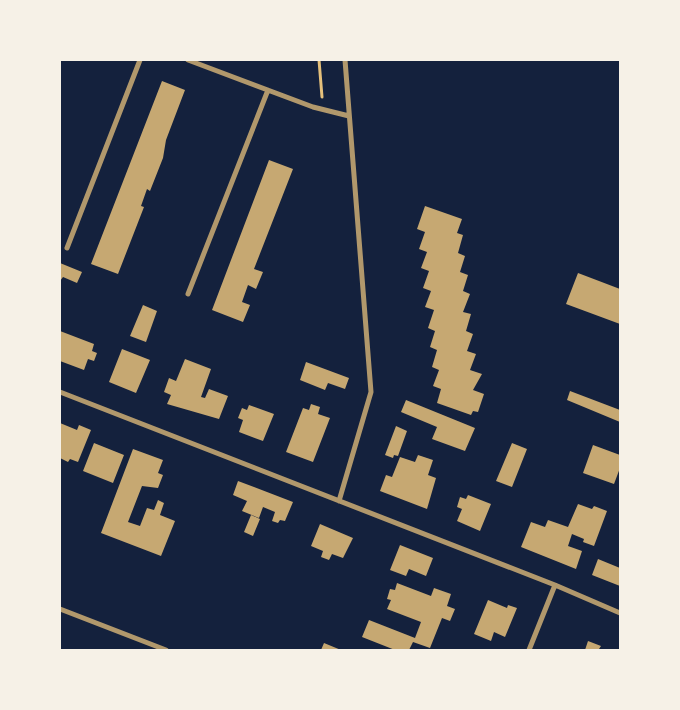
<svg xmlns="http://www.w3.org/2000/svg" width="680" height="710" viewBox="0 0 680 710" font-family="'Zilla Slab',serif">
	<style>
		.building { fill: #c6a872 }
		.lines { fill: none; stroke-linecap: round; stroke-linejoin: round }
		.path { stroke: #e5c07b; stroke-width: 3 }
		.minor { stroke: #b1986c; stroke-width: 5 }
	</style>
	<rect width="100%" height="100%" fill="#14213d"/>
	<!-- building -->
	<path class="building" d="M162,81l23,9 -19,50 -3,18 -13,33 -3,-2 -6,17 3,1 -26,67 -27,-10z
		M269,160l24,9 -39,100 9,3 -7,17 -8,-4 -6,17 8,3 -7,17 -31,-12z
		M425,206l37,13 -5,14 6,2 -5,18 7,3 -5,16 8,3 -5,16 7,3 -7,18 8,2 -5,17 7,3 -6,17 9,3 -6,16 12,4 -9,16 11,4 -6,18 -5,-1 -2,4 -34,-12 4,-14 -8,-3 6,-16 -7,-3 5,-17 -7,-3 5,-16 -7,-3 6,-18 -9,-3 6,-16 -8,-3 6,-17 -8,-3 6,-16 -8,-3 6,-17 -8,-3z
		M60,263l22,9 -5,11 -14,-6 -3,4z
		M578,273l42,16v35l-54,-20z
		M143,305l14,6 -11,31 -16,-6z
		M60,331l34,13 -2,7 5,2 -3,8 -6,-2 -4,11 -24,-9z
		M122,349l28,11 -14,33 -27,-11z
		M185,359l26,10 -10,28 4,1 4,-9 19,7 -9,23 -52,-15 4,-9 -7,-3 5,-14 7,3z
		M306,362l43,16 -4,11 -17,-6 -3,7 -25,-10z
		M570,391l50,19v12l-53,-22z
		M406,400l69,28 -10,23 -33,-12 5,-12 -36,-15z
		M311,404l9,3 -2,7 12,4 -17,44 -27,-10 17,-44 6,2z
		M249,405l25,9 -11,27 -24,-9 4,-12 -5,-2 4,-10 5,2z
		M60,423l17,7 2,-5 12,5 -13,32 -8,-3 -2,3 -8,-4z
		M396,426l11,5 -9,25 -4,-1 -1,3 -8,-3z
		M94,443l30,12 -11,28 -30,-12z
		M512,443l15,6 -15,38 -16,-6z
		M593,445l27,10v13l-6,16 -31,-11z
		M133,449l30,11 -5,13 5,2 -5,13 -16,-2 -14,36 12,4 7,-18 7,2 4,-10 6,3 -4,12 15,6 -14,35 -60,-23z
		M418,455l15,5 -5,15 8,3 -9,31 -47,-18 6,-16 6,2 8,-20 15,5z
		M238,481l55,21 -8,19 -5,-1 -2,3 -6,-2 3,-9 -12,-5 -4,11 -17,-7 5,-10 -14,-6z
		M468,495l23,9 -11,27 -23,-10 5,-12 -5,-2 3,-10 6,2z
		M578,504l14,5 2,-3 13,5 -13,35 -11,-4 1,-3 -12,-5 -4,12 14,5 -6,18 -55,-22 10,-25 14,5 3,-7 20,7z
		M251,515l9,4 -7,17 -9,-4z
		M320,524l33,14 -10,20 -11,-4 -3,6 -8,-3 2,-6 -12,-5z
		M400,545l33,13 -7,18 -17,-7 -3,7 -16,-6z
		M598,559l22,9v18l-28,-11z
		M397,583l34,13 3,-8 17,6 -4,12 8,3 -5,12 -8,-3 -12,30 -17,-6 -4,8h-14l-33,-13 7,-17 46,18 6,-16 -34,-13 4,-9 -4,-1 3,-10 5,1z
		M488,600l19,8 1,-3 9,3 -12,29 -11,-5 -3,9 -17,-7z
		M588,641l13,5 -2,3 3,1h-17z
		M324,643l17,7h-20z"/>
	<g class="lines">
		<!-- path -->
		<path class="path" d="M319,60l3,37"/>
		<!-- minor -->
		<path class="minor" d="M188,60l125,47 36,9
			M67,248l73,-188
			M188,294l80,-204
			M60,392l495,193 65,28
			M339,501l32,-109 -26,-332
			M60,609l106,41
			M529,650l26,-65"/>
	</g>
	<!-- border -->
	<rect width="680" height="710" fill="none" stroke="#f6f1e7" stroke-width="122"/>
</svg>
